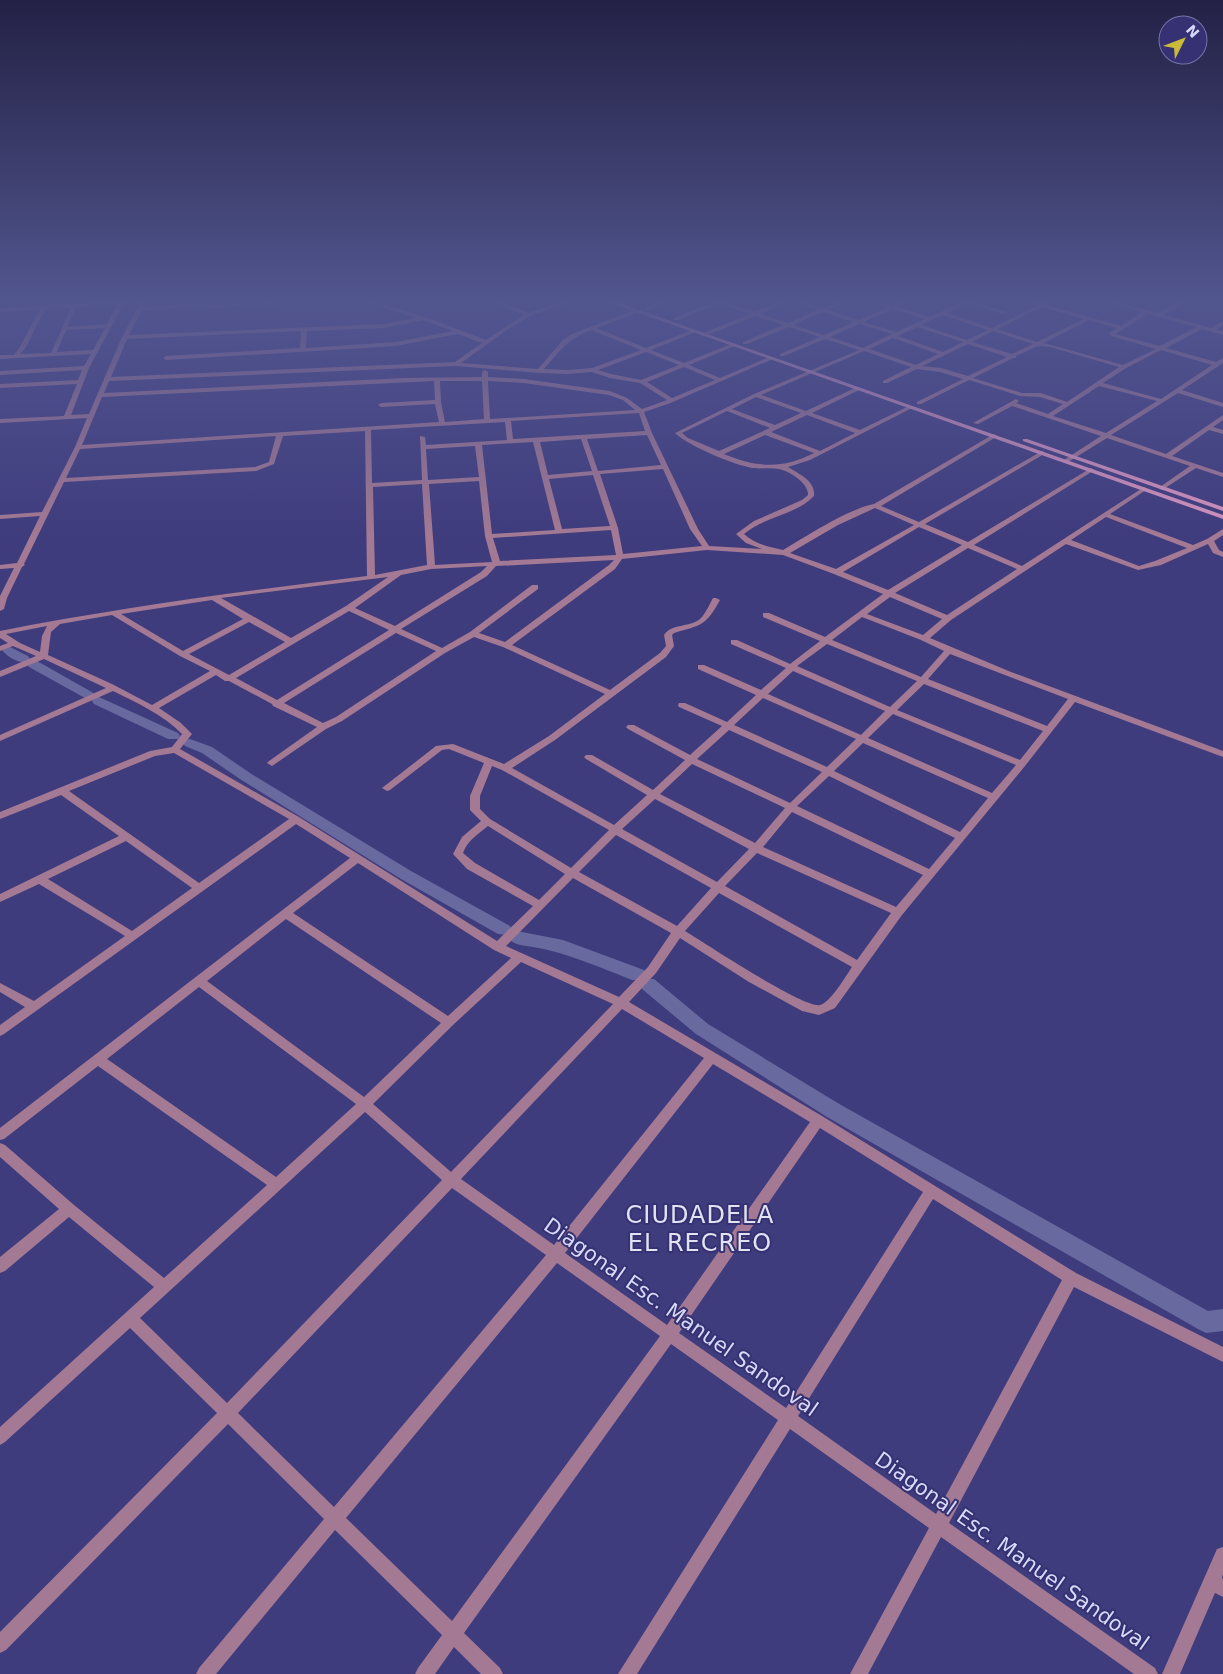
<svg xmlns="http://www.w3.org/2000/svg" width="1223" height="1674" viewBox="0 0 1223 1674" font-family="'DejaVu Sans',sans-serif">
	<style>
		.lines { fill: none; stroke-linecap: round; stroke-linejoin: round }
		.canal { fill: #68699f; fill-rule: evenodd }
		.street { fill: #a47993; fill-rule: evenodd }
		.secondary { fill: #d794bd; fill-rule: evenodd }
		.labels { text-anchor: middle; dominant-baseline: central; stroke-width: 4; stroke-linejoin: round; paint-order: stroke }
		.near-street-label { font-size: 21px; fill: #d7d9f9; stroke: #353172 }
		.near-quarter-label { font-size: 24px; letter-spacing: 1px; fill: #e1e3f3; stroke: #353172 }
	</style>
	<rect width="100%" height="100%" fill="#3f3c7e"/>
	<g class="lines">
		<!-- canal -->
		<path class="canal" d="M8,646l20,10 2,3 -1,2h8l60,34 -7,4 -5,-1 -56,-31 -2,-3 1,-2c-9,2 -21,-5 -26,-12z
			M99,697l79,36 2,3 -2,3h-10l-74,-35 -2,-3 2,-3z
			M190,739l22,8 38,26 161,98 99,55 2,4 51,10 81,30 2,5 -1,4h9l54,45 133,81 367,206 15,-2v22l-17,2 -8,-4 -371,-212 -131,-83 -54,-45 -2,-5 1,-4h-9c-33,-13 -64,-27 -99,-33 -10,-1 -22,-2 -27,-12l-8,-1 -97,-55 -161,-100 -38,-26 -17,-7 -2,-3 2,-3z"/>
		<!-- street -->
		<path class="street" d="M99,303h31l-7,2 -34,63 -18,47 18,-1 33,-77 18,-34h6l-3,4 133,-4 -3,2 -131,5 -13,25 255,-11 32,-6 -46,-15h8l47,14 61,23 38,-25 -29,-12h8l25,10 30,-10h8l-36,13 -19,11 -50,36 77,6 25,-29 9,-6 65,-25 2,1v2l-43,16 50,20 46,-18h4v2l-45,18 33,13 47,-19h4v2l-46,19 31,13 49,-21h4v2l-105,45 -24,8 8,21 46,96 11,17 53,3 -16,-6 -10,-9 18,-13 48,-21 6,-5c1,-12 -19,-24 -29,-26 -11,-2 -21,1 -31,-2 -18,-4 -61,-22 -73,-34l79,-39 105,-44 -34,-11 -41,17h-4v-2l40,-17 -31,-10 -42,17h-4v-2l40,-17 -28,-9 -50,20h-4v-2l49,-20 -30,-11 -42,17h-4v-2l38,-15h15l28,9 22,-9h8l-25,11 28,9 30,-13 -20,-7h8l17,5 13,-5h7l-15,7 31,10 29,-12 -12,-5 17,3 6,-3h7l-8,4 31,10 31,-14h7l-20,10 45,15 45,-22 -8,-3h21l-4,2 75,21 21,-14 -31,-9h9l37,10 20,-10h7l-21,12 48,13 12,-7v4l-7,5 7,1v4l-21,-6 -36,19 50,14 7,-4v5l-41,27 41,13v4l-45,-14 -67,42 55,19 57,-39v5l-10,7 10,3v4l-14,-4 -37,26 51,17v4l-27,-9 -34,22 -2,-1v-2l30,-21 -83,-28 -39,24h-4v-2l37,-24 -89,-30 -34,18 -5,-1 43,-24 3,2 -3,2 32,11 15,-10 -23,-7 -20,-1 -51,-16 -48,24h-4v-2l46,-23 -23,-7 -23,-3 -30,14h-4v-2l28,-14 -47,-16 -103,44 45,16 49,-23h4v2l-47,23 48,17 49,-24 5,1 -104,53 -22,7c11,7 28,14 26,29 -18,19 -49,20 -70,38 11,10 25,13 39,16 24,-14 65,-41 91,-46l120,-70 2,1v2l-115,69 38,16 123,-71 2,1v2l-119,70 43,18 123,-74 3,2 -1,1 -119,74 48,21 122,-79 2,1v2l-36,24 83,31 14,-6 16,-10v6l-9,6 5,9 4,2v5l-10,-4 -5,-9 -47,21 -23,5 -72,-26 -115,76 -21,18 81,34 212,79v6l-148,-55 -50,64 -123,149 -67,93 -16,7 -17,-4 -53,-29 -69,-44 -24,35 -27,29 193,114 254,157 147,74v15l-149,-75 -125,236 206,145 3,6h-24l-193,-137 -73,137h-18l79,-146 -139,-99 -153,245h-19l160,-254 -107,-76 -207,289 36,35 3,6h-22l-27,-27 -19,27h-20l3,-6 24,-33 -107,-105 -119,144h-20l3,-6 125,-149 -96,-95 -222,226 -6,3v-21l217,-219 -87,-85 -125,114 -5,3v-18l154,-140 -85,-70 -64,54 -5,2v-16l59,-48 -59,-52v-14l5,2 69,60 90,73 103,-93 -169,-119 -94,73 -4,1v-12l350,-270 -54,-34 -292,210 -4,2v-11l25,-18 -25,-15v-9l34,18 91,-65 -86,-52 -39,18v-8l119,-58 -58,-41 -61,24v-7l150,-61 22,-4 10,-13c-18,-19 -45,-31 -69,-43l-113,50v-6l106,-47 -62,-29 -44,18v-6l36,-15 -23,-10 -13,5v-5l8,-3 -8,-5v-7c122,-24 244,-40 367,-55l-2,-145 -82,5 -9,28 -18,7 -192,11 -40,82 1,1 -3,2 -15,31 -3,11 -4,2v-15l14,-28 -14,1v-4l17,-2 23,-47 -40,3v-4l42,-3 33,-65 12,-29 -87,5v-4l64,-3 13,-32 -77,4v-4l78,-4 4,-10 -82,5v-4l84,-5 7,-12 -91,5v-4h14l6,-8 20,-38 -40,3v-4zM117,305l-10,19 -40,3 9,-20zM1042,307l41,12 -46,23 -40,-13zM71,308l-20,45 -31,1 6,-7 19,-38zM893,309l32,10 -29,13 -32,-10zM823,312l31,10 -30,13 -31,-10zM1148,314l49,13 -37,19 -45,-12zM942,315l46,15 -21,10 -46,-15zM423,320l30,11 -57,11 -90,6 1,-17 77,-3zM1089,320l28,8 -8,5 2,3 45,13 -33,16 -79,-22zM859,324l33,10 -29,14 -33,-11zM917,327l46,15 -20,10 -45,-16zM105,328l-12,22 -36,2 9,-22zM591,330l50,20 -49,18 -25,2 -23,-1c17,-19 22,-29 47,-39zM301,331l-1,17 -134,8 -3,2 3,2 230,-14 62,-12 24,9 -27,19 -344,15 16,-38zM993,331l40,13 -21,10 -40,-12zM893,338l45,16 -22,11 -47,-16zM968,344l39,13 -39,19 -27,-8 -19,-2zM1038,346l12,1 69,20 -52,35 -26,-9h-19l-49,-15 40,-20h3v-2zM1161,350l51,15 -51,34 -58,-16 23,-15zM646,352l33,13 -38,15 -30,-6 -13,-4zM456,366l84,7 27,1 25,-2 18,6 30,5 27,17 -25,9 -15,-11 -17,-7 -86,-12 -36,-2v-5l-3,-2 -3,2v5l-78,1 -300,15 5,-12zM684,367l31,13 -43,18 -25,-16zM434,381l1,19 -54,3 -3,2 3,2 54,-3 4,18 -357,23 20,-48zM440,381h42l2,38 -39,3 -4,-20zM488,381l36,2 85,12 14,5 12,10 -145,9zM1099,386l58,15 -51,32 -53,-17zM756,397l45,16 -26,12 -43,-16zM727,411l43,17 -51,23 -31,-13 -6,-5zM639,413l6,18 -132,8 -2,-18zM807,415l48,18 -35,18 -49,-19zM505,422l2,18 -81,5 -1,-8 -5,-1 2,44 -50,3 -1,-53zM647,435l14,30 -63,6 -11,-32zM765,435l49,18c-31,16 -57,15 -90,1zM276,436l-7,26 -14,5 -189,11 14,-29zM581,439l11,32 -44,4 -8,-33zM533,442l22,88 -63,4 -10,-89zM475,446l4,31 -51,3 -2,-31zM663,469l27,60 12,17 -79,8 -5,-26 -18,-54zM593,475l17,51 -48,3 -13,-50zM479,481l6,55 7,26 -57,3 -6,-81zM422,484l5,81 -52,10 -2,-88zM875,508l39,17 -78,44 -46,-16 48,-28zM1106,517l81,31 -32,13 -16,5 -68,-26zM919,527l43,18 -74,45 -45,-18zM611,530l5,25 -116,6 -7,-23zM968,548l49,21 -70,46 -52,-22zM707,550l76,5 51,19 49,20 -58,43 -56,-24h-6v4l57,24 -30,23 -53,-24h-6v4l55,24 -25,22 -57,-25h-6v4l58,26 -29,27 -42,-19h-6l-1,2 1,2 43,19 -32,29 -56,-30h-6l-2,2 2,2 57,31 -32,30 -61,-35h-6l-2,2 2,2 61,36 -33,30 -102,-57 43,-28 111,-83 8,-11 -2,-11 2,-2c27,-8 32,-7 46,-33l-4,-2h-3c-4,7 -7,15 -13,21 -11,9 -28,4 -36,16l2,11 -6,7 -50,37 -98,-45 103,-76 7,-10zM614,560l-5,5 -104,77 -26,-9 59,-44v-4h-6l-62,47 -28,16 -41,-19 86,-53 9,-10zM487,566l-6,6 -86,54 -40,-18 46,-33 30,-6zM388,577l-42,29 -55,32 -70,-40zM890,597l52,22 -19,16 -56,-21zM212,600l31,19 -60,32 -62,-37zM349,611l40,19 -112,70 -41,-22zM112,615l68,41 30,15 -58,34 -40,-21 -64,-29 3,-23 9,-8zM862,617l59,23 23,11 -23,26 -89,-37zM249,622l36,20 -56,33 -40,-21zM47,626l-5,10 -2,16 -20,-9 -14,-9zM396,633l40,18 -100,66 -13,6 -39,-20zM474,637l29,10 102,47 -56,42 -45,28 -51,-20 -17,2 -54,42 5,3 3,-1 52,-40 7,-1 35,14 -14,33v14l11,11 -19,16 -9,17 14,15 66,37 -36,35 -198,-124 -119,-68 12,-15 -11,-11 -22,-15 57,-33 9,6h4l43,23 1,2 44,21 -48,34 -2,2 5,3 54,-37 16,-8 103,-68zM827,644l90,37 -27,26 -93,-41zM950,654l118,45 -21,27 -119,-47zM793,671l92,40 -24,24 -93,-41zM924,684l119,47 -23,29 -123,-50zM763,698l93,41 -29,28 -93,-42zM893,714l123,51 -24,28 -124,-55zM729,730l93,42 -32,31 -93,-44zM863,743l125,55 -28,34 -126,-61zM174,753l115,66 -90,64 -130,-92 86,-35zM692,764l93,44 -30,35 -95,-49zM492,766l10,4 107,60 -38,38 -81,-49 -10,-10v-13zM829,776l126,62 -26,31 -132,-63zM655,799l94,50 -32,33 -95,-53zM792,812l131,63 -27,32 -133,-60zM488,826l77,48 -26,26 -64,-37 -12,-10c4,-12 15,-19 25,-27zM616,835l95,53 -34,38 -98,-54zM126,841l66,47 -60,43 -84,-52zM757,853l134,60 -34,47 -132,-74zM358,863l136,87 17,8 -63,58 -155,-103zM573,878l98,55 -23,34 -29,30 -113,-51zM719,893l133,74c-7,10 -21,35 -32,38 -16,4 -115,-62 -135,-74zM286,919l155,104 -77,74 -157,-116zM521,962l92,42 -162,168 -78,-68 80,-79zM199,987l157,117 -80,73 -169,-118zM622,1009l82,49 -150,187 -93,-66zM713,1064l97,58 -143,203 -102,-72zM365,1112l77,68 -215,223 -87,-85zM820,1128l103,64 -137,216 -107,-75zM452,1188l94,67 -212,252 -96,-94zM933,1199l129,81 -126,234 -138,-98zM557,1263l103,73 -208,285 -106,-103z
			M659,303h8l-18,7 -5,-1z
			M969,303h9l28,9 -3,2z
			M1223,1547v27l-1,4 1,1v18l-8,-4 -35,81h-18l55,-125z"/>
		<!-- secondary -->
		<path class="secondary" d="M611,303h8l604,212v4z
			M1023,439h4l196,68v4l-200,-70z"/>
	</g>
	<!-- sky -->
	<linearGradient id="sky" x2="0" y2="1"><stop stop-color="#232145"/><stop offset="0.56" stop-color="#52568f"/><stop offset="1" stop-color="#52568f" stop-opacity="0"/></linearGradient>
	<rect width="1223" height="537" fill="url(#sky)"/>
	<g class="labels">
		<!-- near-street labels -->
		<g class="near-street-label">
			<text transform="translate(681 1317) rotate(35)">Diagonal Esc. Manuel Sandoval</text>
			<text transform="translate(1012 1551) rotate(35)">Diagonal Esc. Manuel Sandoval</text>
		</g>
		<!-- near-quarter labels -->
		<g class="near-quarter-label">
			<text x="700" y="1215">CIUDADELA<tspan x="700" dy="28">EL RECREO</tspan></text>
		</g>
	</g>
	<!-- north arrow -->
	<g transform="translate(1183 40) rotate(48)"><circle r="24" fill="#353172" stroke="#7674a8"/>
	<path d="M0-4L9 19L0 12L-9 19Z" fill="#caba3a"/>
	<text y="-8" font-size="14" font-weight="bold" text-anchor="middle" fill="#d7d9f9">N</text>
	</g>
</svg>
